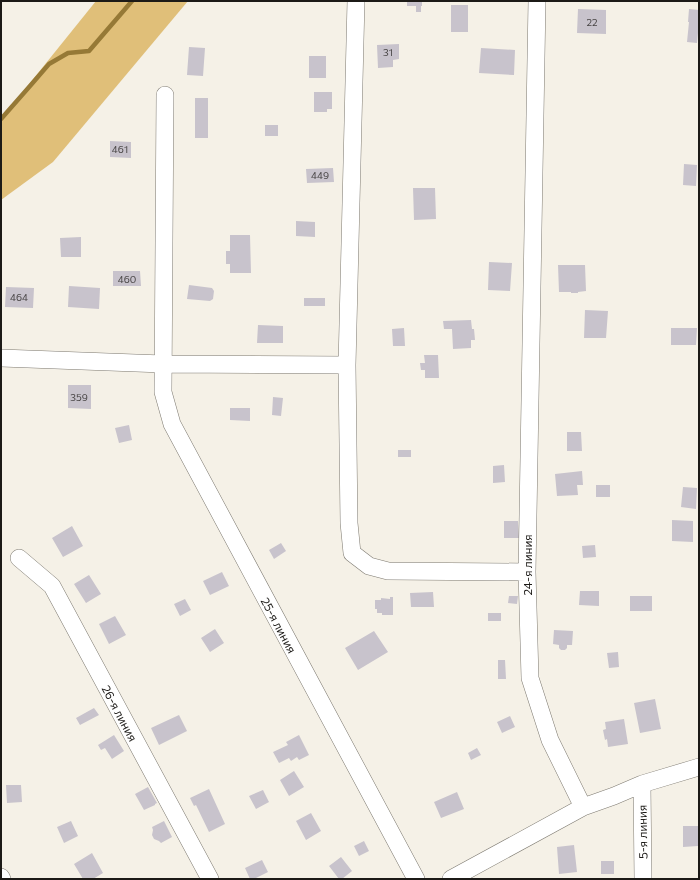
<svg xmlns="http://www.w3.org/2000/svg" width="700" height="880" viewBox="0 0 700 880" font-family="Commissioner,sans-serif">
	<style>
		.green { fill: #e0bf79 }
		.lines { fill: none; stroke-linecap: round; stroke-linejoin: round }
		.stream { stroke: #967936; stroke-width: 4.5 }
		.building { fill: #c8c3cc }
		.minor-casing { stroke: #7e7a71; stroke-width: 18 }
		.minor { stroke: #fff; stroke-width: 17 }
		.labels { text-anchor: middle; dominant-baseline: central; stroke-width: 3; stroke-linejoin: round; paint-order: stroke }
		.number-label { font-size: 10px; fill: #474444 }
		.street-label { font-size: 12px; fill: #1c1a17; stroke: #fefefe }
	</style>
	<rect width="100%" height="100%" fill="#f5f1e7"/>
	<!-- green -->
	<path class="green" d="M96,1h92l-135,161 -52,38v-81z"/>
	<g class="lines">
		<!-- stream -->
		<path class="stream" d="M1,119l29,-33 19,-22 19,-11 21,-2 43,-50"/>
	</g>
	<!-- building -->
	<path class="building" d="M407,1h15v5h-1v6h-5v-6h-9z
		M451,5h17v27h-17z
		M578,9l28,1v24l-29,-1z
		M689,9l10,1v13l-2,20 -10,-1 2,-20h-1z
		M399,44v15l-6,1v7l-15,1 -1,-23z
		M189,47l16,1 -2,28 -16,-1z
		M481,48l34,2 -1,25 -35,-2z
		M309,56h17v22h-17z
		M314,92h18v17h-5v3h-13z
		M195,98h13v40h-13z
		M265,125h13v11h-13z
		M110,141l21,1v16l-21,-1z
		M684,164l13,1 -1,21 -13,-1z
		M333,168l1,14 -27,1 -1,-14z
		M413,188h22l1,31 -22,1z
		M296,221l19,1v15l-19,-1z
		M230,235h20l1,38h-21v-9h-4v-13h4z
		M81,237v20h-20l-1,-19z
		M489,262l23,1 -2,28 -22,-1z
		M558,265h27l1,26 -8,1v1h-7v-1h-12z
		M113,271h27l1,15h-28z
		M189,285l23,3 2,3 -1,8 -3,2 -23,-2z
		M69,286l31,2 -1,21 -31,-2z
		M6,287l28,1 -1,20 -28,-1z
		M304,298h21v8h-21z
		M585,310l23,1 -2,27h-22z
		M471,320l1,9h2l1,11h-4v8l-18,1 -1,-20h-8l-1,-8z
		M258,325l25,1v17h-26z
		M404,328l1,18h-12l-1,-17z
		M671,328h26l-1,17h-25z
		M424,355h14l1,23h-14v-8h-4l-1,-7h5z
		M68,385h23v24l-23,-1z
		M273,397l10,1 -2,18 -9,-1z
		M230,408h20v13l-20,-1z
		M129,425l3,15 -13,3 -4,-15z
		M567,432h14l1,19h-15z
		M398,450h13v7h-13z
		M504,465l1,17 -12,1v-17z
		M582,471l1,14h-6l1,10 -21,1 -2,-22z
		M596,485h14v12h-14z
		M683,487l14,1 -1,21 -15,-2z
		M672,520l21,1v21l-21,-1z
		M504,521h14l1,17h-15z
		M72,526l11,20 -20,11 -11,-19z
		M281,543l5,8 -12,8 -5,-9z
		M595,545l1,12 -13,1 -1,-12z
		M222,572l7,14 -19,9 -7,-14z
		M89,575l12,19 -15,9 -12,-19z
		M580,591h19v15l-20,-1z
		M433,592l1,15h-23l-1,-14z
		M509,596h9l-1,8 -9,-1z
		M630,596h22v15h-22z
		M390,597h3v18h-11v-2h-5v-4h-2v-9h6v-2l9,1z
		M185,599l6,11 -11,6 -6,-12z
		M488,613h13v8h-13z
		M115,616l11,19 -17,9 -10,-20z
		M215,629l9,14 -14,9 -9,-14z
		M554,630l19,1 -1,14h-5v3l-2,2h-4l-2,-2v-3l-6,-1z
		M374,631l14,21 -30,18 -13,-22z
		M618,652l1,15 -10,1 -2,-15z
		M498,660h7l1,19h-8z
		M655,699l6,30 -21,4 -6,-30z
		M94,708l5,7 -19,10 -4,-7z
		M179,715l8,16 -28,14 -8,-17z
		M510,716l5,11 -13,6 -5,-11z
		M624,719l4,25 -20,3 -1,-8 -2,1 -2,-10 3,-1 -1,-7z
		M114,735l10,16 -12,8 -7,-11 -4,2 -3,-5z
		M299,735l10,20 -10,5 -2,-3 -6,4 -2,-3 -10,5 -6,-11 15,-7 -2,-3z
		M477,748l4,7 -10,5 -3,-7z
		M294,771l10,16 -15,9 -9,-16z
		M6,785h15l1,17 -15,1z
		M148,787l9,16 -2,1v1l-11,5 -9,-16z
		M209,789l16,35 -16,8 -13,-27 -2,1 -4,-8z
		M263,790l6,12 -13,7 -7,-13z
		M457,792l7,17 -23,9 -7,-16z
		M311,813l10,18 -15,9 -10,-19z
		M71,821l7,15 -14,7 -7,-16z
		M164,821l8,16 -11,6 -2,-2 -5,-2 -2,-4 1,-5 -1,-3z
		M683,826h15v20l-15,1z
		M364,841l5,10 -10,5 -5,-10z
		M574,845l3,27 -18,2 -2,-27z
		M92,853l11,20 -10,6h-10l-9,-15z
		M341,857l11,14 -10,8h-3l-10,-13z
		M262,860l6,12 -14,7h-4l-5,-11z
		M601,861h13v13h-13z"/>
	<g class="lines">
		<!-- minor casing -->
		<g class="minor-casing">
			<path id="minor" d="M356,1l-9,364 2,158 3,30 17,13 19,5 139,1
				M537,1l-10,571 3,106 20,62 33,67
				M165,95l-2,297 9,32 244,455
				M1,358l162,6 184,1
				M19,558l33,28 158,293
				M642,784l1,95
				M1,877l1,2
				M451,879l132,-72 31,-11 28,-12 57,-17"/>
		</g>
		<!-- minor -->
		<use href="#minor" class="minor"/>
	</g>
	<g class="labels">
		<!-- number labels -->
		<g class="number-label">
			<text x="592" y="22">22</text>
			<text x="388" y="52">31</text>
			<text x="120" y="149">461</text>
			<text x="320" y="175">449</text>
			<text x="127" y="279">460</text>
			<text x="19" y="297">464</text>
			<text x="79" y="397">359</text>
		</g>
		<!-- street labels -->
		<g class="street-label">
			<text transform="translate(527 565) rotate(-90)">24-я линия</text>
			<text transform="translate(279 625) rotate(62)">25-я линия</text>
			<text transform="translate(120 713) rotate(62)">26-я линия</text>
			<text transform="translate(642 832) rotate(-91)">5-я линия</text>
		</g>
	</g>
	<!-- border -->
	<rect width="700" height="880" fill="none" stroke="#1c1a17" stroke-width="4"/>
</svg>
